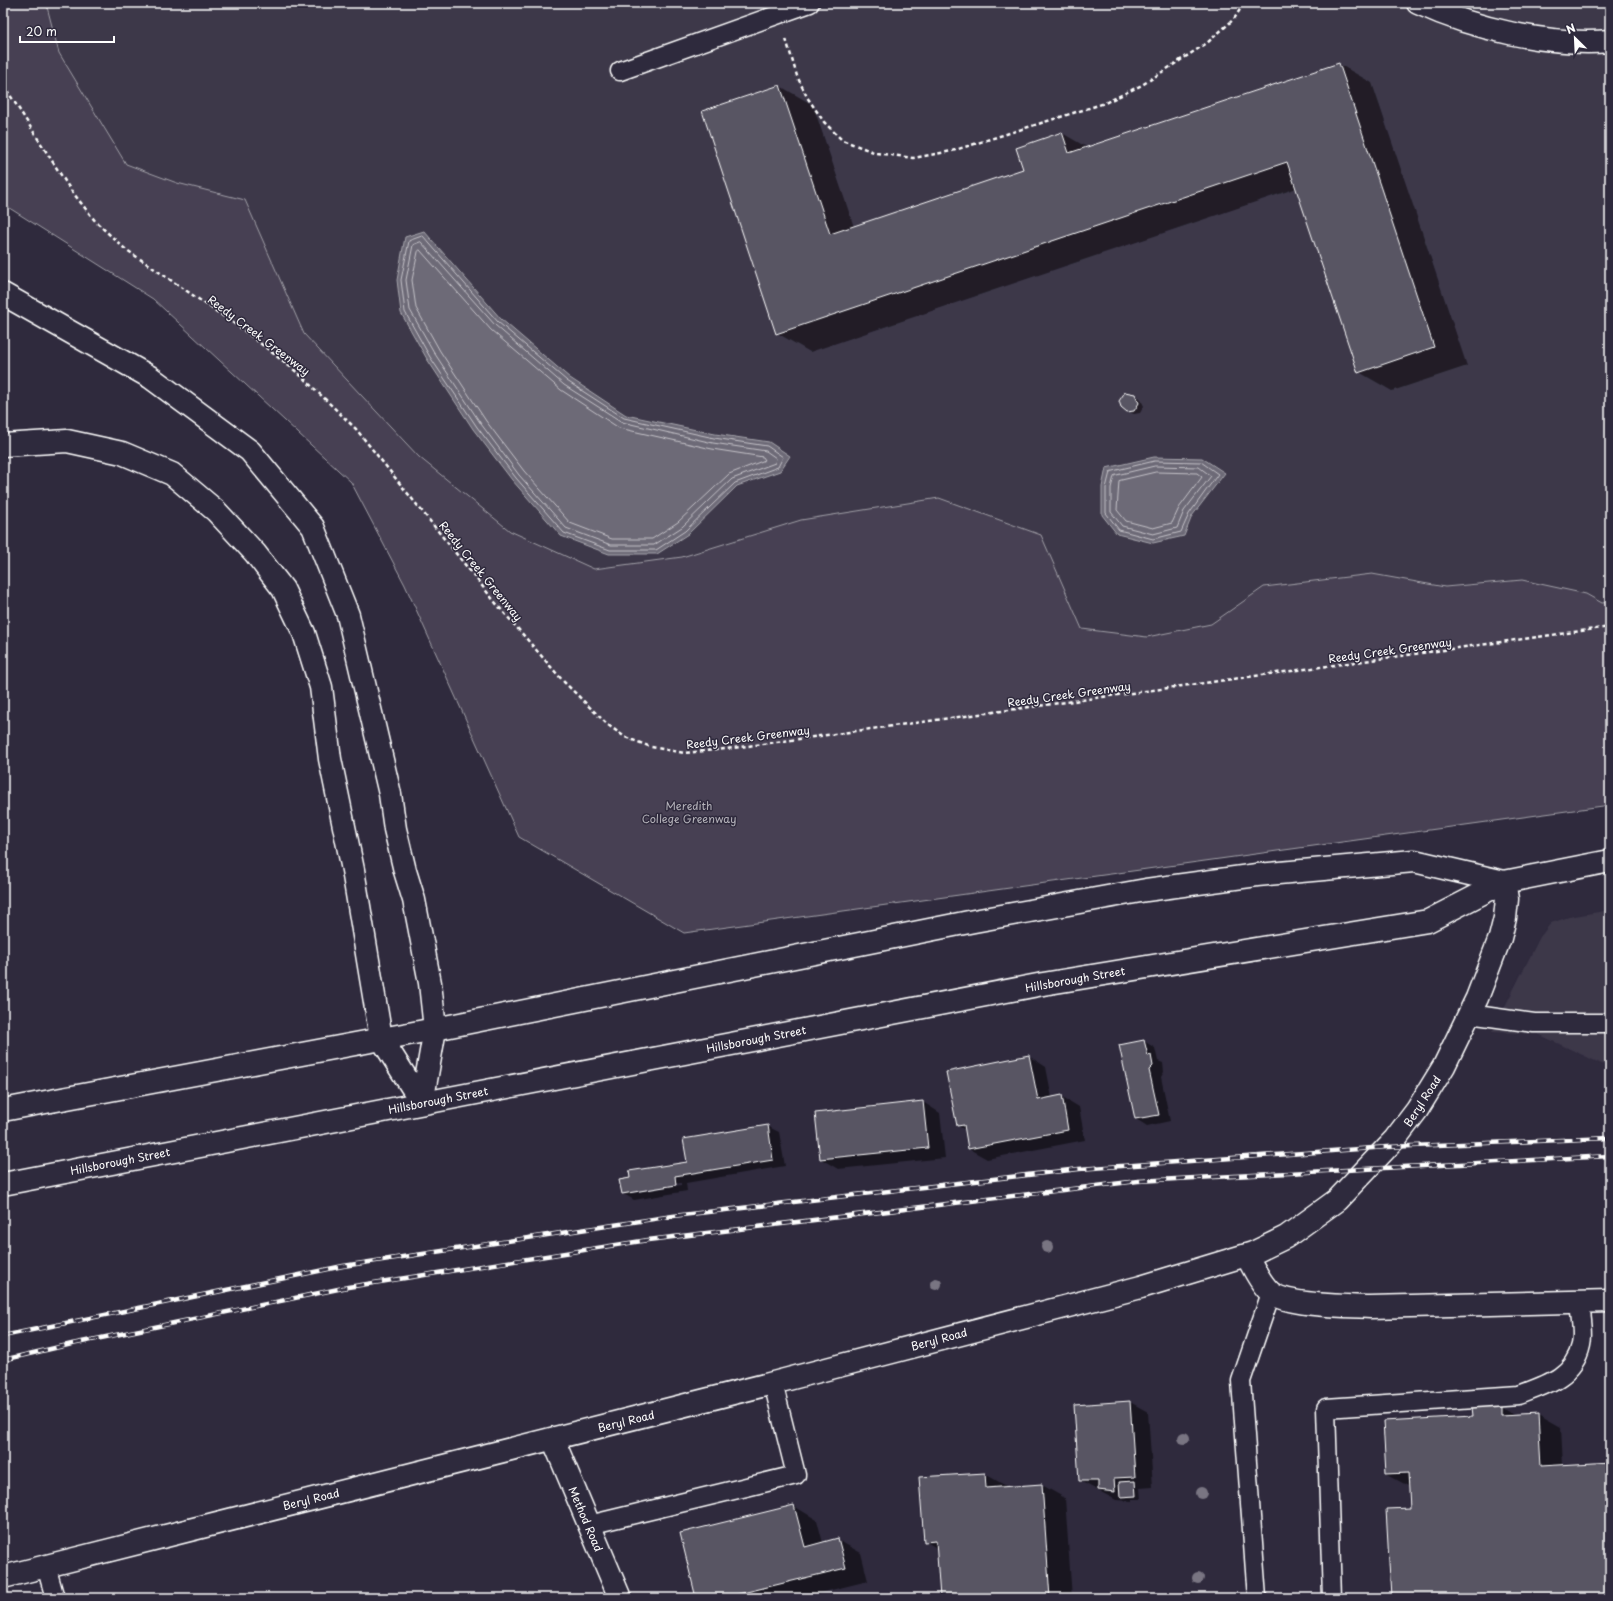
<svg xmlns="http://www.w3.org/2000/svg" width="1613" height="1601" viewBox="0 0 1613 1601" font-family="'Playpen Sans',sans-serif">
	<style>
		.built { fill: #3c3749 }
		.green { fill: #464152; stroke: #a2a0a8 }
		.water { fill: #6d6a77; stroke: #a7a6ad }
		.shadow { fill: #0007; fill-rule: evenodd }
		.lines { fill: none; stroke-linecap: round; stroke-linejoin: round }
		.shore { stroke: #c5c3c9; stroke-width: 1 }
		.building { fill: #595564; stroke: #fff }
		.service-casing { stroke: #fff; stroke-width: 21 }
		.minor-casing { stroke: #fff; stroke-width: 25 }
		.tertiary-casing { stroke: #fff; stroke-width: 25 }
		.primary-casing { stroke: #fff; stroke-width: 25 }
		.motorway-casing { stroke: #fff; stroke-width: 25 }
		.path { stroke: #fff; stroke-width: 2.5; stroke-dasharray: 4 3; stroke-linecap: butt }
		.service { stroke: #2f2a3d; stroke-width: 18 }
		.minor { stroke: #2f2a3d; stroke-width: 22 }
		.tertiary { stroke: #2f2a3d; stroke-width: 22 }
		.primary { stroke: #2f2a3d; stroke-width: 22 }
		.motorway { stroke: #2f2a3d; stroke-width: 22 }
		.rail-casing { stroke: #fff; stroke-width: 4.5 }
		.rail { stroke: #2f2a3d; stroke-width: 3; stroke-dasharray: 9; stroke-linecap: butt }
		.tree { fill: #797582 }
		.labels { text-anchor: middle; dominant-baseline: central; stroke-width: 3; stroke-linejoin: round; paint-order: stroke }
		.street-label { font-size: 11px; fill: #fff; stroke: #2f2a3d }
		.park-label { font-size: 11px; fill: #b5b3ba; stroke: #2f2a3d }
	</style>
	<rect width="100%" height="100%" fill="#2f2a3d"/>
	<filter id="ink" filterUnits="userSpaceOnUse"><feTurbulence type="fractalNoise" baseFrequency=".025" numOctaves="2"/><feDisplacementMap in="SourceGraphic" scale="8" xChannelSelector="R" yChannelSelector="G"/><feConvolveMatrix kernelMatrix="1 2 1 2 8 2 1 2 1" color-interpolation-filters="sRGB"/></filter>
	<g filter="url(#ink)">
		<!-- built -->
		<path class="built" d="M3,3h1607v802l-926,128 -165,-96 -114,-252 -54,-103 -198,-183 -150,-95z
			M1610,910v158l-72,-34 -46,-2 48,-95 11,-14 18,-6z"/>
		<!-- green -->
		<path class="green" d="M3,3h43l13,50 67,111 51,19 68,17 59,134 115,123 91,74 84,38 88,-12 119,-37 138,-22 102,37 41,94 65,8 64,-13 53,-37 108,-13 73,13 77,-7 64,14 16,9 8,-1v203l-926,128 -165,-96 -114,-252 -54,-103 -198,-183 -150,-95z"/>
		<!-- water -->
		<path class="water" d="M424,231l77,88 69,59 56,37 89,19 54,8 21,14 -10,15 -43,15 -49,48 -31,20h-48l-48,-18 -49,-56 -39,-51 -46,-70 -26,-46 -4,-33 8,-43z
			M1154,457l48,1 23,15 -33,43 -8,20 -31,7 -36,-9 -15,-19v-28l4,-19z"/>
		<!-- shadow -->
		<path class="shadow" d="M1339,64l33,19 95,283 -75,25 -33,-19 -62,-184 -487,164 -33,-19 3,-247 33,19 41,122 170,-57 38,-37 26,15z
			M1134,395l6,3 4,8 -4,7 -6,1 -6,-3z
			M1144,1041l11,7 3,13 5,2 1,9 -3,5 9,44 -23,5 -11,-7z
			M1029,1056l17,11 6,31 9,-2 18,11 6,33 -98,19 -18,-10 -3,-19 -8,-4z
			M923,1102l17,11 5,45 -107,11 -17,-10z
			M767,1126l12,6 6,34 -99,17 1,8 -53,9 -12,-7zM681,1183v2l-49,8v-2z
			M1130,1402l18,10 5,75 -13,1 1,11h-9v2l-16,-1 -36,-19 -5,-75z
			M1500,1406l15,9 23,-1 23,13 2,39 47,-3v135h-218l19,-89 -1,-22 -24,-13 88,-57z
			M985,1474l23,13 34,-2 23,13 7,100h-131l-3,-49 -13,-8z
			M794,1506l23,14 6,23 15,-3 23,13 7,28 -69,17h-102z"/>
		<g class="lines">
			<!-- shore -->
			<path class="shore" d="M423,236l75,86 69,59 57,37 90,20 53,8 16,11 -5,10 -43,16 -50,48 -29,19h-46l-46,-17 -48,-55 -39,-51 -47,-70 -25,-45 -4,-32 8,-39z
				M421,242l74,83 69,60 58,37 91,21 53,8 10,7 -1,5 -43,16 -50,48 -28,18h-43l-45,-17 -47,-53 -38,-51 -46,-70 -25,-44 -4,-30 7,-35z
				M420,250l71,80 70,60 58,38 93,21 51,8 2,3 -36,14 -51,48 -26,17h-40l-42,-16 -46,-52 -38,-50 -46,-70 -24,-43 -4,-28 6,-28z
				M1155,461l46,1 17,12 -29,40 -8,18 -28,7 -34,-9 -13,-17v-25l4,-16z
				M1155,466l44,1 12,9 -27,35 -7,17 -24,6 -31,-8 -11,-14v-24l3,-12z
				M1156,472l41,1 5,4 -23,31 -7,15 -19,5 -27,-7 -9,-11 2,-29z"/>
		</g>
		<!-- building -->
		<path class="building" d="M1339,63l95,284 -76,26 -71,-211 -511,172 -74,-223 78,-26 50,149 193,-65 -7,-21 46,-16 7,21z
			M1125,392l10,2 4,9 -5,8 -7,1 -6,-5 -2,-6z
			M1144,1040l4,16 3,-1 2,11 -4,4 10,45 -24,4 -16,-74z
			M1029,1055l9,45 24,-5 6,35 -100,19 -4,-24 -7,1 -11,-54z
			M923,1101l5,47 -108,11 -5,-46z
			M768,1125l5,35 -98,16 1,9 -54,9 -3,-14 11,-2 -1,-7 58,-9 -4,-23z
			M1130,1401l5,76 -21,1 1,14 -17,-2v-9h-19l-5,-76z
			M1501,1405v10l37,-2 3,53 69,-4v136h-219l-5,-89 24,-1 -2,-35 -22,1 -3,-53 90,-5 -1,-9z
			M985,1473l1,15 56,-4 8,114h-110l-4,-57 -12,1 -5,-65z
			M1135,1481l1,15 -16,1 -1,-15z
			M794,1505l11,42 33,-9 8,30 -124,30h-26l-16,-65z"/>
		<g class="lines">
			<!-- service casing -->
			<g class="service-casing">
				<path id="service" d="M620,71l190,-68
					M1469,1014l65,9h76
					M589,1525l207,-50 -23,-92
					M46,1566l9,32
					M1257,1598l-16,-217 30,-88
					M1332,1598l-6,-190 193,-13c27,-10 55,-18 62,-50 3,-13 -1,-29 -2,-43"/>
			</g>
			<!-- minor casing -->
			<g class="minor-casing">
				<path id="minor" d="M1418,3c56,26 131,43 192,38
					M1247,1256c6,11 13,27 23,36 16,14 79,14 100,15l240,-6"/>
			</g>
			<!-- tertiary casing -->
			<g class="tertiary-casing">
				<path id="tertiary" d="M553,1439l67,159
					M3,1577l770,-194 368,-96 112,-34 33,-16 51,-37 58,-61 22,-29 27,-44 33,-68 23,-60 5,-20 2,-19 -3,-17"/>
			</g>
			<!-- primary casing -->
			<g class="primary-casing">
				<path id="primary" d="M3,1110l432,-81 539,-108 172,-31 111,-15 157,-14 90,21
					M3,1184l1040,-200 385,-63 76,-39 106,-21"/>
			</g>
			<!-- motorway casing -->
			<g class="motorway-casing">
				<path id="motorway" d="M3,294l147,83 100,74 63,76 35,88 42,179 5,35 10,42 9,29 16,83 5,46 -13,74
					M3,445l64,-4 55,12 50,21 44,37 39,42 28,36 21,44 17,54 9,72 23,111 28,168 41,65"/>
			</g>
			<!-- path -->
			<path class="path" d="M786,39l11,37 10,21 17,25 18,18 34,13 37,5 39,-7 153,-48 37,-18 65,-42 27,-24 10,-16
				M3,84l67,105 26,33 28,26 118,81 56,44 58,56 143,178 65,75 44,43 17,12 26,10 33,6 42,-4 884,-122"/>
			<!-- service -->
			<use href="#service" class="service"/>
			<!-- minor -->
			<use href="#minor" class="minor"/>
			<!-- tertiary -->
			<use href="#tertiary" class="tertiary"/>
			<!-- primary -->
			<use href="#primary" class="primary"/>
			<!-- motorway -->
			<use href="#motorway" class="motorway"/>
			<!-- rail casing -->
			<g class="rail-casing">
				<path id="rail" d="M3,1336l340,-70 330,-50 406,-47 308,-22 223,-9
					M3,1360l69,-16 276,-57 300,-47 490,-59 472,-25"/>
			</g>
			<!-- rail -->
			<use href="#rail" class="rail"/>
		</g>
		<!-- trees -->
		<g class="tree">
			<circle cx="1047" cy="1247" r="6"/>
			<circle cx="936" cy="1284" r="6"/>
			<circle cx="1184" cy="1438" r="6"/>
			<circle cx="1201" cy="1493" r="6"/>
			<circle cx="1198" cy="1578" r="6"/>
		</g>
	</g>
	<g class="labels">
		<!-- street labels -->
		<g class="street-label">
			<text transform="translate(259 335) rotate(37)">Reedy Creek Greenway</text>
			<text transform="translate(481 571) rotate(51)">Reedy Creek Greenway</text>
			<text transform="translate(1390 650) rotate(-8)">Reedy Creek Greenway</text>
			<text transform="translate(1069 694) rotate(-8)">Reedy Creek Greenway</text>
			<text transform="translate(748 737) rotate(-7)">Reedy Creek Greenway</text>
			<text transform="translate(1075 979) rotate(-10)">Hillsborough Street</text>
			<text transform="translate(756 1039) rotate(-11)">Hillsborough Street</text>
			<text transform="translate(438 1100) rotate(-11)">Hillsborough Street</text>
			<text transform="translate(1422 1101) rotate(-57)">Beryl Road</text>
			<text transform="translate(120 1161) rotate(-11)">Hillsborough Street</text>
			<text transform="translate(939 1339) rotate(-15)">Beryl Road</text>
			<text transform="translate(626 1421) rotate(-14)">Beryl Road</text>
			<text transform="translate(311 1499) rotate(-14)">Beryl Road</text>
			<text transform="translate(586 1519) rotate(67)">Method Road</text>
		</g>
		<!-- park labels -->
		<g class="park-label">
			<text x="689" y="805">Meredith<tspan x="689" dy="13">College Greenway</tspan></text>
		</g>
	</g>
	<!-- margin -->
	<rect width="1613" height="1601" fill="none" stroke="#2f2a3d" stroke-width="16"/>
	<rect x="8" y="8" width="1597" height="1585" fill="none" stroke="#fff" stroke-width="1.5" filter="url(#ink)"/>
	<!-- north arrow -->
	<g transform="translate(1575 38) rotate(336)" stroke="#2f2a3d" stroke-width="3" paint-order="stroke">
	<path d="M0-3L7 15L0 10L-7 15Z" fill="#ffffff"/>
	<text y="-6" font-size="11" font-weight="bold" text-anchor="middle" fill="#ffffff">N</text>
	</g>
	<!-- scale -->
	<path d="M20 36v6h94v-6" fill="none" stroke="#ffffff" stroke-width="2"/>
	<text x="26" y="36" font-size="12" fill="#ffffff" stroke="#2f2a3d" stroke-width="3" paint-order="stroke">20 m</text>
</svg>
